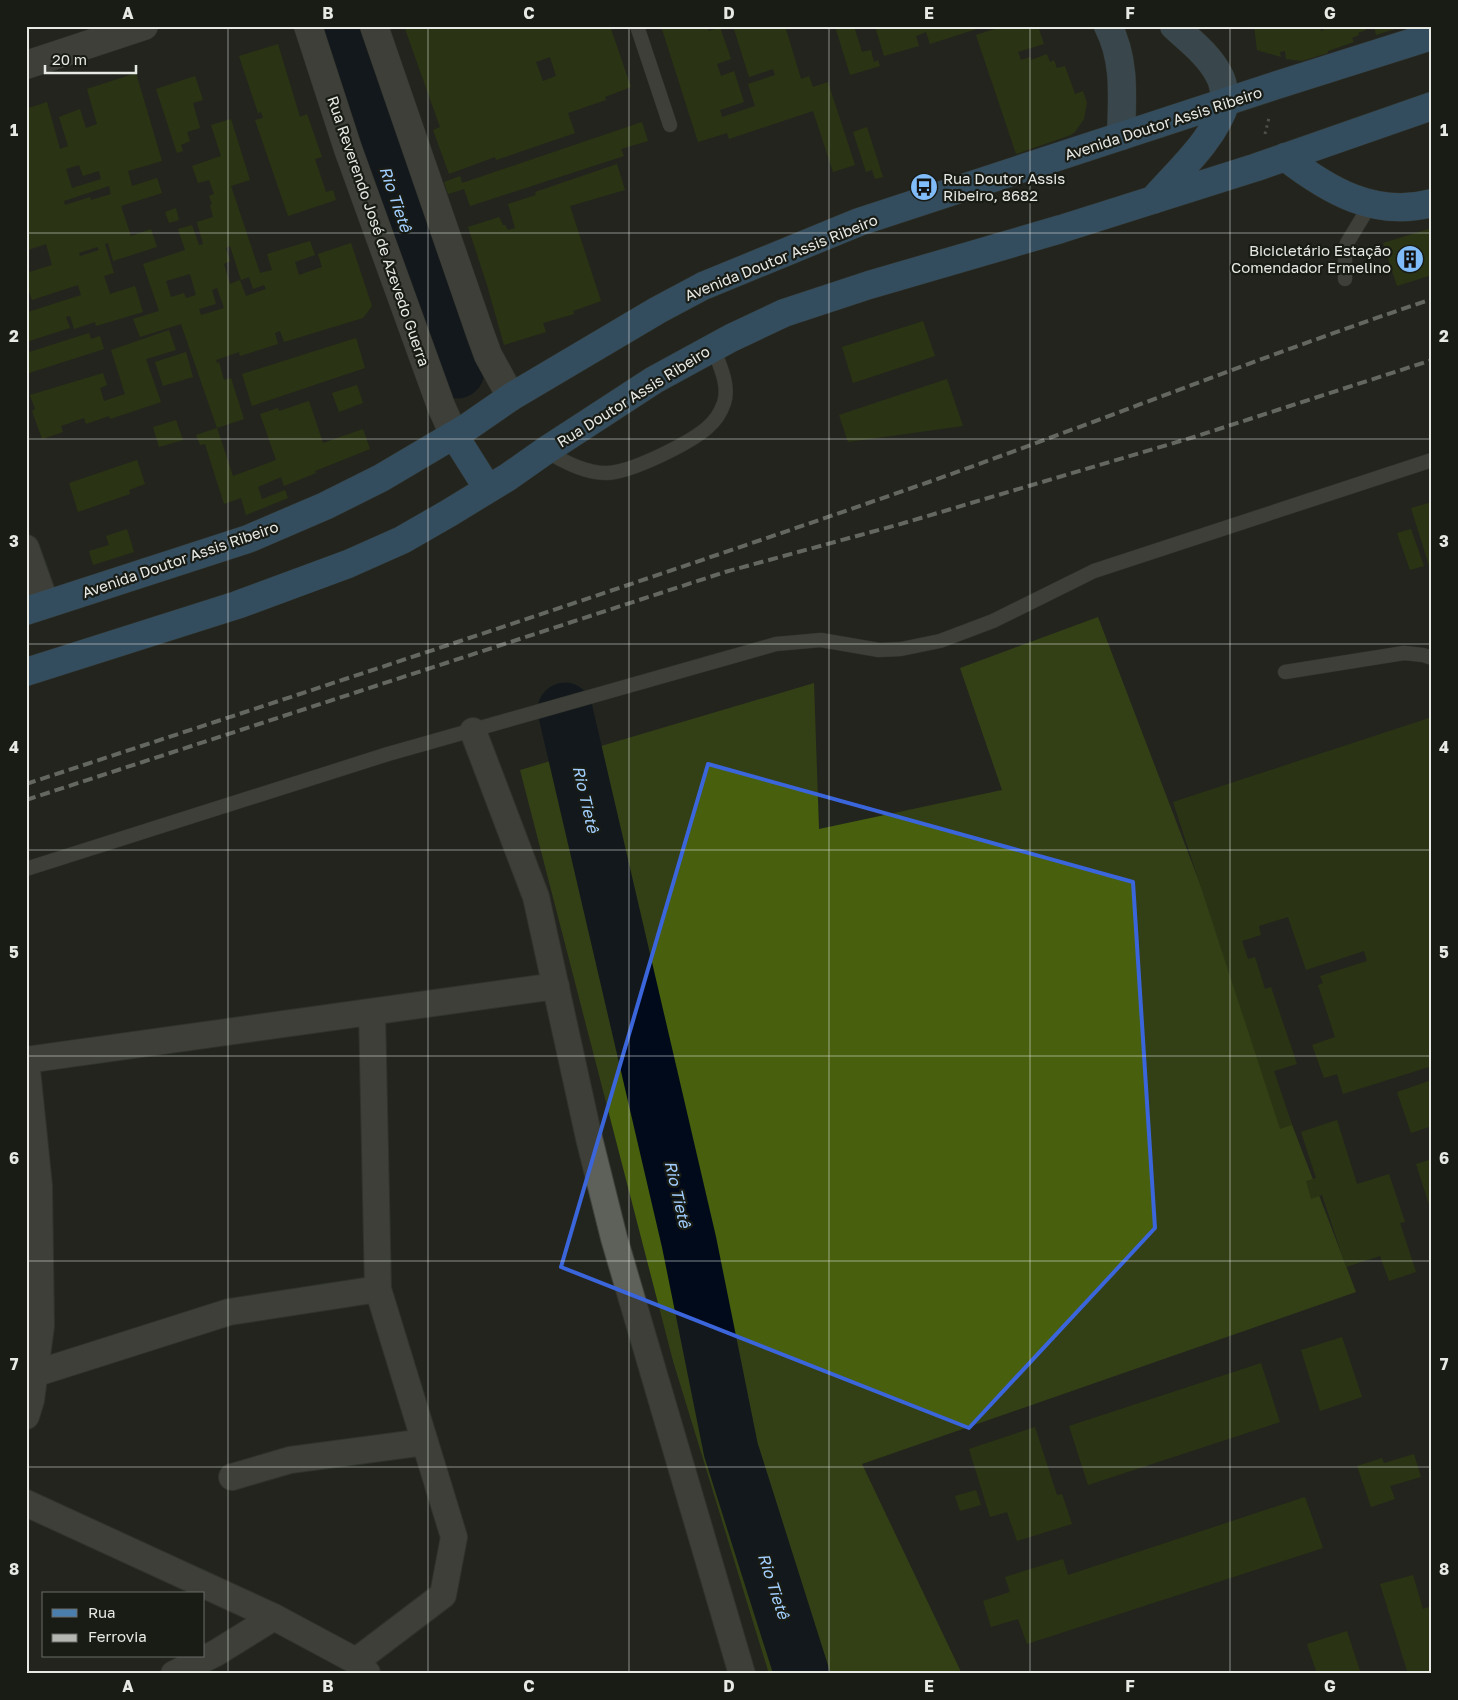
<svg xmlns="http://www.w3.org/2000/svg" width="1458" height="1700" viewBox="0 0 1458 1700" font-family="'Golos Text',sans-serif">
	<style>
		.forest { fill: #48600d }
		.lines { fill: none; stroke-linecap: round; stroke-linejoin: round }
		.river { stroke: #000a1b; stroke-width: 55 }
		.building { fill: #344607; fill-rule: evenodd }
		.service-casing { stroke: #40433d; stroke-width: 15 }
		.minor-casing { stroke: #40433d; stroke-width: 28 }
		.tertiary-casing { stroke: #40433d; stroke-width: 29 }
		.secondary-casing { stroke: #40433d; stroke-width: 29 }
		.primary-casing { stroke: #40433d; stroke-width: 29 }
		.path { stroke: #82847f; stroke-width: 3; stroke-dasharray: 2.5 4; stroke-linecap: butt }
		.service { stroke: #5e6159; stroke-width: 14 }
		.minor { stroke: #5e6159; stroke-width: 26 }
		.tertiary { stroke: #5e6159; stroke-width: 28 }
		.secondary { stroke: #547083; stroke-width: 28 }
		.primary { stroke: #4a7fad; stroke-width: 28 }
		.rail { stroke: #b4b6b2; stroke-width: 4; stroke-dasharray: 10 5; stroke-linecap: butt }
		.marked { fill: none; stroke: #3b65da; stroke-width: 4; stroke-linejoin: round }
		.grid { fill: none; stroke: #e7e9e5; stroke-width: 1; stroke-opacity: 0.55 }
		.labels { text-anchor: middle; dominant-baseline: central; stroke-width: 4.5; stroke-linejoin: round; paint-order: stroke }
		.street-label { font-size: 15px; fill: #e7e9e5; stroke: #191b15 }
		.poi-label { font-size: 15px; fill: #e7e9e5; stroke: #191b15; text-anchor: start }
		.water-label { font-size: 16px; font-style: italic; fill: #a2cfff; stroke: #191b15 }
		.neatline { fill: none; stroke: #e7e9e5; stroke-width: 2 }
		.grid-label { font-size: 16px; text-anchor: middle; font-weight: bold; fill: #e7e9e5 }
	</style>
	<rect width="100%" height="100%" fill="#22251e"/>
	<!-- forest -->
	<path class="forest" d="M1098,617l258,675 -494,172 100,210h-193l-96,-313 -153,-591 294,-87 5,146 183,-39 -42,-122z"/>
	<g class="lines">
		<!-- river -->
		<path class="river" d="M336,26l121,345
			M565,710l124,532 42,208 71,224"/>
	</g>
	<!-- building -->
	<path class="building" d="M404,26h206l21,61 -26,10 1,3 -38,13 7,20 -79,27 -1,-3 -46,17 -16,-44 7,-3zM550,57l6,19 -13,5 -7,-19z
		M661,26h46l2,5 11,-4 11,32 -14,5 4,12 13,-5 10,31 -24,8 2,7 33,-11 -7,-22 27,-9 -2,-6 -24,8 -16,-51h52l16,53 8,-3 4,11 15,-5 27,83 -22,7 -20,-61 -84,28 -2,-6 -29,9z
		M835,26h19l8,26 9,-2 3,12 4,-2 2,6 -30,9z
		M875,26h38l1,2 4,-2 65,1 -53,17 -4,-12 -10,4 3,10 -35,10z
		M1004,26h34l6,18 -26,8 3,8 9,-3 1,3 16,-6 3,8 4,-2 3,8 8,-2 10,28 8,-3 4,12 -3,16 -9,13 -4,3 -55,19 -40,-119z
		M1254,26h66l1,5 3,-1 -1,-4h42l1,4 -8,3 1,2 -7,3 2,4 -26,9v2l-26,8 -16,-2 -1,-8 -5,1 1,5 -24,-7z
		M1374,26h27v1l-25,8z
		M278,44l22,73 7,-3 15,43 -7,2 11,33 7,-2 3,10 -48,16 -33,-96 8,-2 -2,-6 -3,1 -19,-57z
		M136,73l26,88 -34,10 4,15 25,-8 5,15 -41,13 10,30 20,-7 6,18 -44,14 -5,-18 -3,1 9,29 -10,3 6,18 25,-8 8,26 -47,14 -1,-4 -21,7 -4,-13 -4,1 4,11 -44,14v-35l2,5 53,-17 -3,-10 -46,15 -6,-17v-10l26,-8 -6,-21 -18,6 -2,-6 1,-102 -1,-33 21,-7 13,47 8,-3 -9,-29 21,-8 6,19 11,-4 -10,-35zM79,165l4,11 16,-5 2,8 -29,9 -6,-19zM109,186l2,8 -20,6 -1,-3 -25,8 -1,-4zM97,247l2,3 -19,6 -1,-3z
		M195,76l8,24 -10,3 7,25 -13,4 3,9 -9,4 2,6 -6,2 -21,-64z
		M231,119l19,61 -19,6 29,87 12,-3 -5,-16 43,-13 5,14 -20,7 4,13 23,-8 -4,-13 33,-11 21,63 -9,12 -79,24 -4,-11 -5,2 3,11 -38,12 -1,-4 -23,8 1,3 2,-1 5,18 7,-2 13,41 -27,9 16,48 43,-16 -16,-46 18,-6 1,3 30,-10 14,42 40,-14 7,20 -55,22 1,2 -32,13 -3,-9 -23,10 4,12 23,-9 3,8 -42,17 -5,-17 -17,6 -19,-60 -5,1 -4,-10 21,-7 -36,-104 -41,13 -7,-18 26,-8 -16,-47 42,-14 -7,-21 14,-4 7,20 4,-1 -6,-22 16,-5 -3,-12 2,-1 -3,-8 5,-2 -5,-14 -11,3 -6,-17 29,-10 -10,-31zM230,246l11,34 8,-3 4,12 11,-4 2,4 -20,7 -6,-16 -10,4 -6,-20 6,-3 -4,-13zM190,274l6,21 -10,3 -2,-5 -13,4 -5,-16zM217,288l7,20 -23,7 -2,-6 17,-5 -4,-14z
		M642,122l6,19 -27,8 3,7 -154,50 -6,-17 -16,5 -4,-12 16,-6 2,7z
		M867,127l16,50 -8,2 -3,-9 -6,2 -13,-40z
		M617,164l8,26 -55,16 31,95 -28,10 1,3 -31,9 3,9 -42,13 -17,-60 -19,-58 31,-10 4,8h2l3,5 7,-2 -7,-24 28,-9 -1,-3z
		M176,208l3,12 -10,3 -4,-11z
		M1432,228v47l-35,11 -14,-43z
		M923,321l12,35 -82,27 -11,-36z
		M169,330l7,20 -30,9 15,43 -51,17 -1,-3 -23,8 -2,-6 -23,8 2,6 -21,7 -10,-28 3,-2 -5,-14 73,-22 4,12 -7,3 4,13 21,-7 -14,-44z
		M89,333l2,6 9,-3 4,13 -78,25v-21z
		M356,338l9,30 -113,38 -10,-32z
		M186,352l7,25 -30,9 -8,-24z
		M947,379l16,47 -115,16 -9,-27z
		M357,385l6,18 -24,9 -7,-19z
		M176,420l7,20 -24,7 -6,-20z
		M137,460l8,24 -16,6 1,4 -52,18 -9,-29z
		M1432,502v70h-1l-20,-64z
		M127,529l7,23 -41,13 -4,-14 20,-6 -3,-9z
		M1411,529l13,37 -14,4 -13,-37z
		M1432,717v349l-89,28 -6,-20 -13,4 -12,-33 23,-8 -17,-52 5,-2 -3,-7 47,-15 -3,-10 -58,19 -18,-53 -29,9 2,9 -19,6 6,18 7,-2 10,32 6,-2 26,77 -23,7 18,54 -12,4 -107,-327z
		M1432,1080v46l-21,7 -14,-41z
		M1337,1120l20,64 32,-10 16,48 -5,1 16,49 -27,9 -9,-25 -34,11 -24,-72 -11,4 -5,-18 10,-3 -15,-46z
		M1432,1159v52h-1l-15,-47z
		M1342,1337l20,60 -42,14 -19,-61z
		M1261,1363l19,59 -192,63 -19,-59z
		M1035,1427l22,68 5,-1 10,30 -55,17 -10,-29 -17,5 -21,-68z
		M1414,1454l7,23 -31,9 5,13 -24,8 -14,-41 25,-8 2,5z
		M976,1490l5,15 -21,6 -5,-15z
		M1305,1497l18,51 -296,96 -9,-25 -27,8 -8,-26 27,-9 -5,-15 58,-18 5,16z
		M1413,1575l10,34 9,-3v68h-24l-28,-90z
		M1347,1631l14,43h-44l-10,-30z"/>
	<g class="lines">
		<!-- service casing -->
		<g class="service-casing">
			<path id="service" d="M637,26l33,99
				M1345,279v-24l2,-12 23,-38
				M545,451c19,10 39,22 61,22 24,0 82,-29 101,-45 7,-6 14,-16 17,-25 6,-18 -5,-39 -11,-56
				M1285,672l119,-19 19,2 9,3
				M26,869l362,-115 388,-110 45,-4 58,10 22,-1 39,-8 53,-20 101,-50 338,-111"/>
		</g>
		<!-- minor casing -->
		<g class="minor-casing">
			<path id="minor" d="M26,548l20,56
				M473,731l63,166 53,241 25,100 128,436
				M34,1374l195,-62 149,-23
				M26,1416l5,-16 10,-74 -2,-140 -13,-126 530,-74
				M232,1477l58,-17 135,-18
				M26,1503l248,114 82,44 11,12
				M356,1661l87,-66 11,-58 -76,-248 -6,-277
				M174,1674l42,-21 58,-36"/>
		</g>
		<!-- tertiary casing -->
		<g class="tertiary-casing">
			<path id="tertiary" d="M308,26l40,123 93,257 13,29
				M374,26l106,307 8,22 23,42
				M26,65l118,-39"/>
		</g>
		<!-- secondary casing -->
		<g class="secondary-casing">
			<path id="secondary" d="M1108,26c18,35 14,72 13,110
				M1174,26c16,15 35,29 45,49 5,8 5,18 7,27"/>
		</g>
		<!-- primary casing -->
		<g class="primary-casing">
			<path id="primary" d="M1285,157c44,34 90,61 147,46
				M1153,200c27,-31 60,-59 73,-98
				M454,435l34,54
				M26,611l222,-72 77,-33 56,-28 88,-52 42,-29 147,-87 45,-24 156,-64 418,-137 155,-49
				M26,672l211,-67 111,-41 54,-24 47,-27 59,-36 37,-26 109,-71 77,-42 53,-25 85,-28 192,-56 196,-62 175,-61"/>
		</g>
		<!-- path -->
		<path class="path" d="M1265,134l4,-16"/>
		<!-- service -->
		<use href="#service" class="service"/>
		<!-- minor -->
		<use href="#minor" class="minor"/>
		<!-- tertiary -->
		<use href="#tertiary" class="tertiary"/>
		<!-- secondary -->
		<use href="#secondary" class="secondary"/>
		<!-- primary -->
		<use href="#primary" class="primary"/>
		<!-- rail -->
		<path class="rail" d="M26,784c301,-99 602,-197 900,-301 169,-60 336,-127 506,-184
			M26,800l699,-228 172,-47 297,-88 238,-77"/>
	</g>
	<!-- marked area -->
	<path d="M0 0H1458V1700H0ZM708,764l425,118 22,346 -186,200 -408,-161z" fill="#22251e" fill-opacity=".55" fill-rule="evenodd"/>
	<path class="marked" d="M708,764l425,118 22,346 -186,200 -408,-161z"/>
	<!-- grid -->
	<path class="grid" d="M228,26v1648M428,26v1648M629,26v1648M829,26v1648M1030,26v1648M1230,26v1648M26,233h1406M26,439h1406M26,644h1406M26,850h1406M26,1056h1406M26,1261h1406M26,1467h1406"/>
	<!-- icons -->
	<defs>
		<g id="bus-disc" transform="scale(1.4375)"><circle r="9.5" fill="#81bcfa" stroke="#191b15"/><path d="M-5-6H5V4H4V6H2V4H-2V6H-4V4H-5ZM-3.5-4V0h7V-4ZM-3.5 1.2v1.5H-2V1.2ZM2 1.2v1.5H3.5V1.2Z" fill="#111"/></g>
		<g id="building-disc" transform="scale(1.4375)"><circle r="9.5" fill="#81bcfa" stroke="#191b15"/><path d="M-4-6H4V6H1V3H-1V6H-4ZM-2.5-4.3h1.7v1.8h-1.7ZM.8-4.3h1.7v1.8H.8ZM-2.5-1h1.7V.8h-1.7ZM.8-1h1.7V.8H.8Z" fill="#111"/></g>
	</defs>
	<g fill-rule="evenodd">
		<use href="#bus-disc" x="924" y="187"/>
		<use href="#building-disc" x="1410" y="259"/>
	</g>
	<g class="labels">
		<!-- street labels -->
		<g class="street-label">
			<text transform="translate(1163 123) rotate(-18)">Avenida Doutor Assis Ribeiro</text>
			<text transform="translate(379 231) rotate(71)">Rua Reverendo José de Azevedo Guerra</text>
			<text transform="translate(781 257) rotate(-22)">Avenida Doutor Assis Ribeiro</text>
			<text transform="translate(633 396) rotate(-32)">Rua Doutor Assis Ribeiro</text>
			<text transform="translate(180 559) rotate(-19)">Avenida Doutor Assis Ribeiro</text>
		</g>
		<!-- poi labels -->
		<g class="poi-label">
			<text x="943" y="178">Rua Doutor Assis<tspan x="943" dy="17">Ribeiro, 8682</tspan></text>
			<text x="1391" y="250" text-anchor="end">Bicicletário Estação<tspan x="1391" dy="17">Comendador Ermelino</tspan></text>
		</g>
		<!-- water labels -->
		<g class="water-label">
			<text transform="translate(396 199) rotate(71)">Rio Tietê</text>
			<text transform="translate(586 799) rotate(77)">Rio Tietê</text>
			<text transform="translate(678 1194) rotate(77)">Rio Tietê</text>
			<text transform="translate(774 1586) rotate(72)">Rio Tietê</text>
		</g>
	</g>
	<!-- border -->
	<rect width="1458" height="1700" fill="none" stroke="#191b15" stroke-width="55"/>
	<!-- legend -->
	<rect x="42" y="1592" width="162" height="65" fill="#191b15" stroke="#6b6d68"/>
	<rect x="52" y="1609" width="25" height="8" fill="#4a7fad" stroke="#6b6d68"/>
	<text x="88" y="1618" font-size="15" fill="#e7e9e5">Rua</text>
	<rect x="52" y="1634" width="25" height="8" fill="#b4b6b2" stroke="#6b6d68"/>
	<text x="88" y="1642" font-size="15" fill="#e7e9e5">Ferrovia</text>
	<!-- scale -->
	<path d="M45 65v8h91v-8" fill="none" stroke="#e7e9e5" stroke-width="2.5"/>
	<text x="52" y="65" font-size="15" fill="#e7e9e5" stroke="#191b15" stroke-width="4" paint-order="stroke">20 m</text>
	<rect x="28" y="28" width="1402" height="1644" class="neatline"/>
	<g class="grid-label">
		<text x="128" y="19">A</text>
		<text x="328" y="19">B</text>
		<text x="529" y="19">C</text>
		<text x="729" y="19">D</text>
		<text x="929" y="19">E</text>
		<text x="1130" y="19">F</text>
		<text x="1330" y="19">G</text>
		<text x="14" y="136">1</text>
		<text x="1444" y="136">1</text>
		<text x="14" y="342">2</text>
		<text x="1444" y="342">2</text>
		<text x="14" y="547">3</text>
		<text x="1444" y="547">3</text>
		<text x="14" y="753">4</text>
		<text x="1444" y="753">4</text>
		<text x="14" y="958">5</text>
		<text x="1444" y="958">5</text>
		<text x="14" y="1164">6</text>
		<text x="1444" y="1164">6</text>
		<text x="14" y="1370">7</text>
		<text x="1444" y="1370">7</text>
		<text x="14" y="1575">8</text>
		<text x="1444" y="1575">8</text>
		<text x="128" y="1692">A</text>
		<text x="328" y="1692">B</text>
		<text x="529" y="1692">C</text>
		<text x="729" y="1692">D</text>
		<text x="929" y="1692">E</text>
		<text x="1130" y="1692">F</text>
		<text x="1330" y="1692">G</text>
	</g>
</svg>
